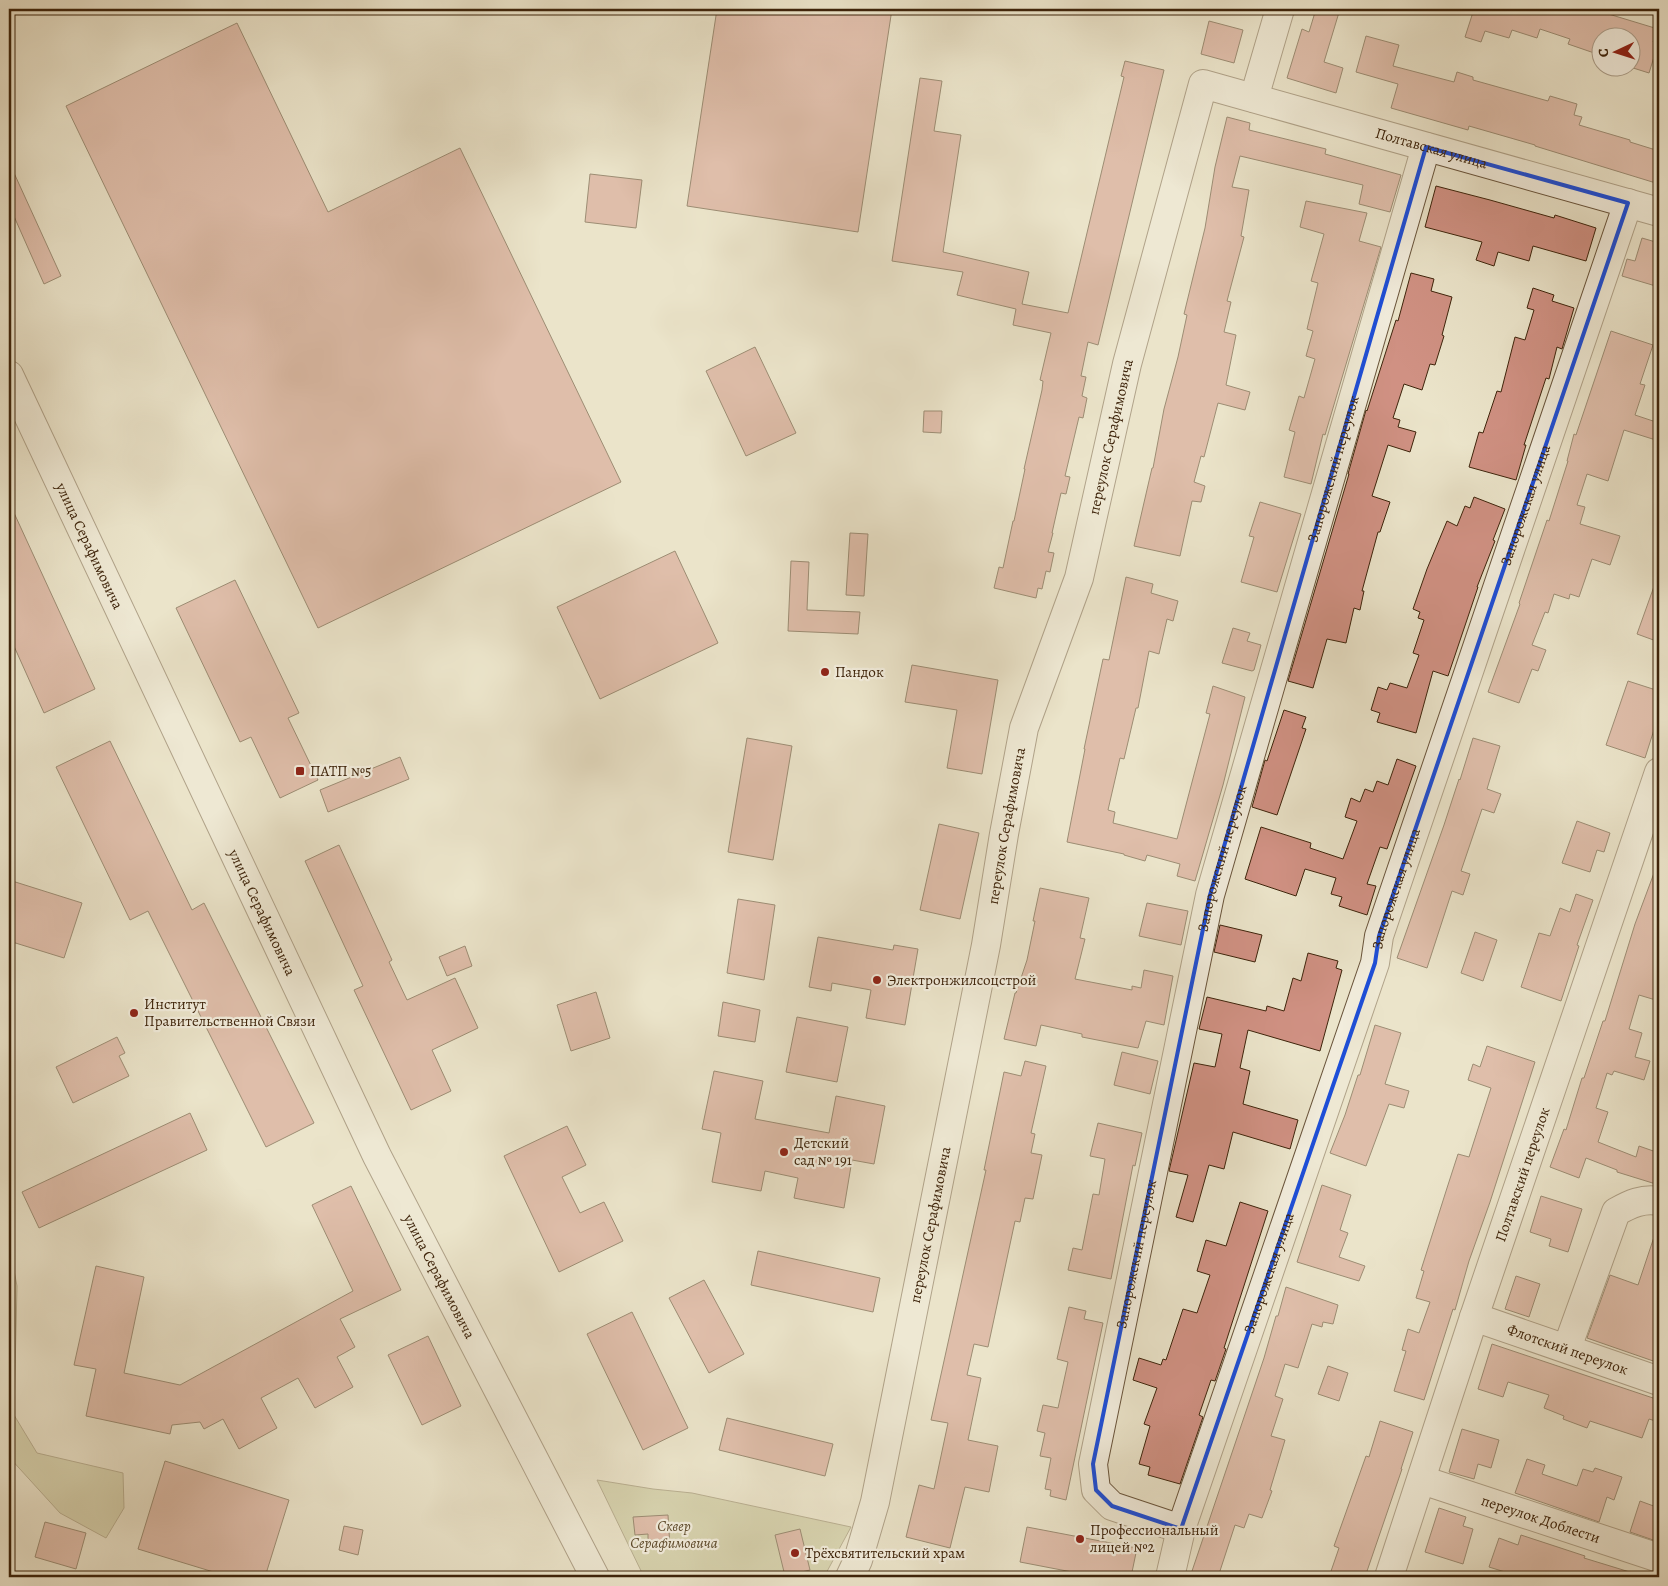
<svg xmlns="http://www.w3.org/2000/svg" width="1668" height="1586" viewBox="0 0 1668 1586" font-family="Alegreya,serif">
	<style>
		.green { fill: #c0c191; stroke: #7f724e }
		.building { fill: #d09183; stroke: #3e240b }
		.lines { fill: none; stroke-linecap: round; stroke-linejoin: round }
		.minor-casing { stroke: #69543b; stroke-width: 30 }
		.minor { stroke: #f2eddd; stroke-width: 28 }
		.marked { fill: none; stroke: #1d4ed8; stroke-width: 4; stroke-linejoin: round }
		.poi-dot { fill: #8f2418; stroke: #f2eddd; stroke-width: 2 }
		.labels { text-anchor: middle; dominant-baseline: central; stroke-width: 4.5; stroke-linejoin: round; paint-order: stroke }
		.street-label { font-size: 15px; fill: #3e240b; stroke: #f2eddd }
		.poi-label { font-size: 15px; fill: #3e240b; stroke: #f2eddd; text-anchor: start }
		.park-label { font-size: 15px; font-style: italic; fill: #5e4b2c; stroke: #f2eddd }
	</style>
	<rect width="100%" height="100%" fill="#ebe4ca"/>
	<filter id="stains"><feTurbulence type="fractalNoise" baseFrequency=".004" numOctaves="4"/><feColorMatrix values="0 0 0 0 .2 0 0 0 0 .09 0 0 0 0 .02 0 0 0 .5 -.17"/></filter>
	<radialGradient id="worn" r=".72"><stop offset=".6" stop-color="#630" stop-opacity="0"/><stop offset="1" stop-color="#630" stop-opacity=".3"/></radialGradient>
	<!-- green -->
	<path class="green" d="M9,1244l8,42 -3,129 23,38 86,20 1,35 -18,30 -46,-25 -51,-56z
		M597,1480l56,9 39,4 159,34 -27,50h-180z"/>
	<!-- building -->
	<path class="building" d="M717,9h175l-34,223 -171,-26z
		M1316,9h24l-16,53 19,6 -7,25 -49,-15 15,-49 7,3z
		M1474,9h118l66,20 -5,13 5,2 -9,29 -19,-6v-29h-30v17l-32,-11 2,-5 -30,-10 -3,9 -25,-8 -3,8 -24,-7 -4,11 -16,-5z
		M1209,21l34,9 -9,33 -33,-9z
		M237,23l91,189 132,-64 161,334 -303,146 -252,-522z
		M1366,36l33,9 -6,21 61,16 3,-10 16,5v3l75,21 2,-5 27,8 -3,11 8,2 -3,8 51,15v2l29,9v33l-124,-38v-1l-66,-19 -1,4 -77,-22 7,-24 -42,-12z
		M1125,61l39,9 -66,275 -10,-3 -7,34 5,1 -4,19 5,2 -4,20 -4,-1 -14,59 5,1 -4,17 -5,-1 -9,40h1l-5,19 6,1 -4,19 -4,-1 -4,18 -4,-1 -2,10 -42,-10 5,-21 4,1 10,-47h1l11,-52h-1l18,-79 1,-9 -3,-1 11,-47 -38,-8 3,-16 -59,-14 6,-23 -71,-11 28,-183 22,3 -8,50 27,4 -18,117 86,20 -7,32 46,9 56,-236 -3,-1z
		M1227,117l23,6 -1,7 77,19 -1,5 76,21 -11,37 -31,-8 4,-19 -123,-29 -8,31 17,3 -8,46 3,1 -17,64 4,1 -7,30 12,3 -10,50 24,7 -5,18 -27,-7 -14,54 -3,-1 -7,26 11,4 -4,16 -9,-1 -12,55 -46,-10 18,-78h1l11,-59 14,-52 9,-42 -3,-1 21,-86 10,-61z
		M9,162l52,114 -17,8 -35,-79z
		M590,174l52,6 -6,48 -51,-6z
		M1436,186l54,14 64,18 1,-3 41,13 -10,33 -53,-15 -4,15 -31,-9 -4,14 -18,-6 6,-18 -57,-15z
		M1306,201l61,12 -8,28 22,6 -40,134 -16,54 -2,-1 -12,50 -27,-7 11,-45 -6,-2 10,-34 5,2 11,-39 -9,-3 7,-25 -6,-2 11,-46 -7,-2 13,-47 -24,-7z
		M1642,238l17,5v44l-37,-11 5,-17 8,2z
		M1411,273l23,6 -3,12 21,6 -10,38 2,1 -9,29 -5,-1 -8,26 -18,-6 -11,34 7,2 -2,7 18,5 -6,20 -22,-7 -16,51 18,6 -10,30h-2l-16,59h2l-4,19 -6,-2 -8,35 -19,-4 -14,49 -25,-7 61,-207h-1l18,-64 1,1 29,-91 2,1z
		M1533,288l21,7 -2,6 22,7 -12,41 -5,-2 -8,32 -3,-1 -22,67h2l-10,35 -47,-13 10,-35 4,1 14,-42 4,1 14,-55 10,3 9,-30 -7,-2z
		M1611,331l42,14 -13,39 5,1 -10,30 24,8v18l-35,-11 -16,51 -21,-7 -10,31 8,2 -5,17 40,12 -10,29 -18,-6 -13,38 -9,-3 -1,5 -15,-5 -6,19 -3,-1 -13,33 14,5 -8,21 -6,-2 -13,34 -31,-11 32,-88 -1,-1 28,-83 2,1 19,-60h-1l7,-27 2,1z
		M755,347l41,86 -50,23 -40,-85z
		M924,411h18l-1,22 -18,-1z
		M1474,497l31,12 -12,31 2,1 -18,46h1l-30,89 -15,-5 -17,62 -39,-11 3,-9 -9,-3 7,-23 9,3 3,-7 17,5 12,-33 -6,-2 11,-33 -6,-2 2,-6 -7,-3 14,-40 20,-48 10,5 8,-20 5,2z
		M9,502l86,187 -51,24 -35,-78z
		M1260,502l41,12 -24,78 -36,-10 13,-45 -5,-1z
		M850,533l18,1 -4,62 -18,-1z
		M675,551l43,92 -118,56 -43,-92z
		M791,561l18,1 -2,48 53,2 -2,22 -70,-3z
		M1126,577l27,7 -2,9 27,8 -5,20 -6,-2 -8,35 -10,-3 -11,57h-2l-12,51 -4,-1 -12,52 7,2 -2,11 64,16 33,-125 -4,-1 7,-27 32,11 -22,88 -28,96 -18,-5 3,-12 -33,-9 -2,6 -21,-6v-1l-57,-12 18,-93h-1l19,-90 6,1z
		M1657,578h2v64l-22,-8z
		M235,580l64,133 -11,5 30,62 -38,18 -29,-61 -11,5 -64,-134z
		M1233,628l17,5 -3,8 14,4 -7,25 -2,1 -30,-8z
		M912,665l86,15 -16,94 -35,-6 10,-58 -52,-8z
		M1628,681l31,10v23l-14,44 -39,-13z
		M1284,710l22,7 -4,11 4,1 -29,86 -25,-8 13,-47 2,1z
		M747,738l45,8 -19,114 -45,-8z
		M1473,738l27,8 -13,43 14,5 -7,19 -12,-4 -21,62 9,3 -7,21 -11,-4 -25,77 -30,-10 47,-133 15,-46 1,1z
		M110,741l82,169 12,-7 110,220 -48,24 -118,-236 -18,9 -74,-153z
		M400,757l9,22 -81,33 -8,-22z
		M1397,759l19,7 -29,83 -7,-2 -13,37 9,2 -9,29 -28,-9 3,-9 -11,-3 5,-16 -31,-9 -9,27 -51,-17 16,-52 50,16 -1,5 33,11 14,-38 -12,-4 6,-19 9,4 5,-13 8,3 4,-11 11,4z
		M1577,821l33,12 -6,19 -7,-2 -7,22 -28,-9z
		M939,824l40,9 -19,86 -40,-9z
		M339,845l53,115 -3,2 18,38 48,-22 23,50 -46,22 19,41 -40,19 -57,-120 9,-4 -58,-125z
		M1657,865h2v136l-20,-6 -10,34 13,4 -7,24 15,4 -6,19 -30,-9 -2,4 -5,-2 -11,35 12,4 -10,30 38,15 3,-11 20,7v32l-42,-13v-2l-31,-12 -7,20 -29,-11 14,-38 2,1 16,-52h2l19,-57h2l30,-97z
		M9,880l73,23 -18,55 -55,-17z
		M1040,888l49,10 -9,40 5,1 -10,40 57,11v-4l9,2 3,-18 29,6 -9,49 -18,-4 -8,27 -56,-11v-3l-41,-9 -5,21 -32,-7 11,-46h1l11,-33 8,-39h-2z
		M1576,894l17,6 -16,45 2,1 -18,55 -40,-14 18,-54 11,3 10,-28 10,4z
		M738,899l37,6 -11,75 -37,-7z
		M1147,903l41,8 -7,34 -42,-9z
		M1220,925l42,10 -7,27 -41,-10z
		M1475,932l22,8 -14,41 -22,-8z
		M818,937l75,13 1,-5 24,4 -13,76 -39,-7 5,-28 -39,-7 -1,8 -22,-4z
		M465,946l7,20 -25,10 -8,-19z
		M1308,953l30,8 -2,7 6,2 -22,81 -72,-21 -8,38 10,3 -7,33 55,16 -8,29 -57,-17 -9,37 -15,-4 -16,57 -17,-5 12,-42 -19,-4 25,-108 21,4 7,-33 -23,-5 8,-32 59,14 1,-5 17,5 9,-33 8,3z
		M596,992l14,46 -39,13 -14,-46z
		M723,1002l37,8 -5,32 -37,-6z
		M797,1017l51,10 -11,55 -51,-10z
		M1375,1025l26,8 -16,51 24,7 -5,17 -15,-4 -23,62 -36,-13 15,-38 13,-40h2z
		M117,1037l8,16 -6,3 10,20 -56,27 -17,-36z
		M1487,1046l48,16 -45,140 -21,59 -14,49 -2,-1 -29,91 -30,-9 12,-40 -4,-1 6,-21 11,4 11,-31 -14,-4 8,-27 -3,-1 26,-82 11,-34 11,3 22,-69 -23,-8 5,-16 7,3z
		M1122,1052l36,9 -8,33 -36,-9z
		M1025,1061l21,5 -15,67 4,1 -4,19 11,2 -9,44 -8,-1 -5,24 -5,-1 -27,126 -14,-3 -7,31 14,3 -13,62 30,6 -9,46 -24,-5 -15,61 -44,-11 13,-52 15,4 14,-66 -17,-3 55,-250h-2l20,-98 17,4z
		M714,1071l49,10 -8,38 74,14 7,-37 49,10 -11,58 -22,-4 -8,48 -50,-10 4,-20 -33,-7 -4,20 -49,-9 9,-49 -19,-4z
		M190,1113l17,37 -168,78 -17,-36z
		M1098,1123l44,10 -7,33 -2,-1 -22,114 -43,-9 5,-22 9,2 11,-56 6,1 6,-36 -15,-3z
		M567,1126l19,39 -24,12 18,36 24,-11 19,39 -64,31 -55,-116z
		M1322,1185l29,10 -11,35 8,3 -9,24 26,9 -6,15 -62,-19z
		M351,1186l50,104 -61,29 15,28 -18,10 16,30 -38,21 -17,-30 -37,20 16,30 -38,21 -16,-30 -19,10 -4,-7 -28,3 -2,9 -84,-18 10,-47 -22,-4 22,-99 48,11 -20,96 56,12 173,-94 -41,-86z
		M1541,1196l41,13 -14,43 -19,-6 2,-7 -21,-7z
		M1240,1202l28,9 -44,137 2,1 -11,32 -4,-1 -12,35 4,2 -23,67 -32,-9 2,-8 -11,-3 11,-38 -6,-2 13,-36 -24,-8 6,-22 22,7 2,-6 3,1 17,-51 14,4 13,-38 -13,-4 9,-31 20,6z
		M1656,1231h3v132l-72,-25 23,-63 28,10z
		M758,1251l122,27 -7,34 -122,-27z
		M1516,1276l24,8 -11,33 -24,-8z
		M704,1280l40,74 -35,19 -40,-75z
		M1286,1287l52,18 -5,19 -10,-2 -1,5 -10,-3 -14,44 -13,-4 -10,32 8,3 -12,37 14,4 -15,50 2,1 -10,27 -13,-4 -5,14 -9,-3 -17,52h-28l74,-219 12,-42h2z
		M1069,1307l17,4 -2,8 19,4 -37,177 -16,-4 1,-6 -6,-1 6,-31 -11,-2 5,-23 -8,-2 6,-26 15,3 10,-46 -11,-3z
		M632,1312l56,116 -45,22 -56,-116z
		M428,1336l33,70 -39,19 -34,-70z
		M1492,1344l167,56v22l-10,-3 -7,19 -52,-17 -3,7 -24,-9 1,-3 -20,-8 5,-13 -41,-13 -5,15 -25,-8z
		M1328,1366l20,7 -9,28 -21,-7z
		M727,1418l106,26 -8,32 -106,-26z
		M1380,1421l33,11 -12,37h1l-37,108h-36l10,-29 -5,-2 32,-90 3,1z
		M1462,1429l37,11 -8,28 -13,-4 -4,15 -25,-7z
		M1527,1459l18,6 -3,9 35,12 6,-17 10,3 2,-4 27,9 -8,23 -7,-3 -8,25 -84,-29z
		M165,1461l124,39 -24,77h-35l-92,-28z
		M1640,1501l19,7v23l-3,10 -26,-9z
		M1439,1508l27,9 -3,9 10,3 -10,35 -38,-12z
		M668,1515l2,32 -17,1 -1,-8h-4v-6l-13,1 -2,-18z
		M45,1522l41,11 -10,36 -41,-12z
		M344,1526l19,4 -5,25 -19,-5z
		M1027,1527l110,21 -6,29h-33l-78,-15z
		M800,1529l10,41 -25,6 -10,-41z
		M1521,1535l64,21 -1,2 49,15v4h-112l-32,-10 10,-29 19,7z"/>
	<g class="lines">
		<!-- minor casing -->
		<g class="minor-casing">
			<g id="minor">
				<path d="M1254,98l26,-89"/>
				<path id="s1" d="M9,375l368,781 218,421"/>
				<path id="s2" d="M1474,1317l185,64"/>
				<path d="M1567,1348l49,-136c14,-8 27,-14 43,-11"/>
				<path id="s3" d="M1422,1480l237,78"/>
				<path id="s4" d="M1181,1529l-69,-23 -16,-16 -3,-26 117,-569 216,-748"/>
				<path id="s5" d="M850,1577l8,-17 17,-58 111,-557 18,-111 20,-106 55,-150 48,-214 76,-280 456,128"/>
				<path id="s6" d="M1170,1577l11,-48 194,-566 4,-27 249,-733"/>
				<path id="s7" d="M1389,1577l85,-260 185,-545"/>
			</g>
		</g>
		<!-- minor -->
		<use href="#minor" class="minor"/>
	</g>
	<!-- marked area -->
	<path d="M0 0H1668V1586H0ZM1426,147l202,56 -249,733 -4,27 -194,566 -69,-23 -16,-16 -3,-26 117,-569z" fill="#ebe4ca" fill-opacity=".55" fill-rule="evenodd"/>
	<path class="marked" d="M1426,147l202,56 -249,733 -4,27 -194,566 -69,-23 -16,-16 -3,-26 117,-569z"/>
	<!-- markers -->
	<g class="poi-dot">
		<circle cx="825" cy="672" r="5"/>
		<rect x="295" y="766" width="10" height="10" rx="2.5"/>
		<circle cx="877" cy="980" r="5"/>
		<circle cx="134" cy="1013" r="5"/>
		<circle cx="784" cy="1152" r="5"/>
		<circle cx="1080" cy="1539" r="5"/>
		<circle cx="795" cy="1553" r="5"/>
	</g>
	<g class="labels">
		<!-- street labels -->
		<g class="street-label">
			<text stroke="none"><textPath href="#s5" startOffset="1774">Полтавская улица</textPath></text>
			<text stroke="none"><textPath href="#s5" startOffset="1172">переулок Серафимовича</textPath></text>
			<text stroke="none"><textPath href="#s4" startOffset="1146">Запорожский переулок</textPath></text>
			<text stroke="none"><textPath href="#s6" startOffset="1130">Запорожская улица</textPath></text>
			<text stroke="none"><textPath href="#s1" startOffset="189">улица Серафимовича</textPath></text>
			<text stroke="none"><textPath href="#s5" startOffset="768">переулок Серафимовича</textPath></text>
			<text stroke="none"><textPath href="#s4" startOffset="741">Запорожский переулок</textPath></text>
			<text stroke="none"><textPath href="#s6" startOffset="725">Запорожская улица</textPath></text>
			<text stroke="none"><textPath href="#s1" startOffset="594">улица Серафимовича</textPath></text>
			<text stroke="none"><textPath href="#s7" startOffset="424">Полтавский переулок</textPath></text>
			<text stroke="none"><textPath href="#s5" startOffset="362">переулок Серафимовича</textPath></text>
			<text stroke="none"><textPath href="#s4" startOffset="336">Запорожский переулок</textPath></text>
			<text stroke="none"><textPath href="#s6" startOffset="320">Запорожская улица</textPath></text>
			<text stroke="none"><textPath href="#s1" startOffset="999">улица Серафимовича</textPath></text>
			<text stroke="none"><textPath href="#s2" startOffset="99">Флотский переулок</textPath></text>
			<text stroke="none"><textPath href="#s3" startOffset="125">переулок Доблести</textPath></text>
		</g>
		<!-- poi labels -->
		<g class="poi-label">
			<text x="835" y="672">Пандок</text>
			<text x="310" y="771">ПАТП №5</text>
			<text x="887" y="980">Электронжилсоцстрой</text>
			<text x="144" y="1004">Институт<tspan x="144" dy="17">Правительственной Связи</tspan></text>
			<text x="794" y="1143">Детский<tspan x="794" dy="17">сад № 191</tspan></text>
			<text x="1090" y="1530">Профессиональный<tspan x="1090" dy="17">лицей №2</tspan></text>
			<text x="805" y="1553">Трёхсвятительский храм</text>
		</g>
		<!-- park labels -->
		<g class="park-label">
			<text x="674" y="1526">Сквер<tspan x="674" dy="17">Серафимовича</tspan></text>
		</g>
	</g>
	<!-- margin -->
	<rect width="1668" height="1586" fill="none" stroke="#ebe4ca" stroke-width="30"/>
	<rect x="10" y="10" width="1648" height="1566" fill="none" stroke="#3e240b" stroke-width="2.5"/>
	<rect x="15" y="15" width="1638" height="1556" fill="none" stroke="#3e240b"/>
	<!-- north arrow -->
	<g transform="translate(1616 52) rotate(266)"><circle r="24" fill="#f2eddd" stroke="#aa9d89"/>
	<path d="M0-4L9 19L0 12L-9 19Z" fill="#8f2418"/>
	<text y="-8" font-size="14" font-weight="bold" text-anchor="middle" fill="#3e240b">С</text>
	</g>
	<rect width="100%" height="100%" filter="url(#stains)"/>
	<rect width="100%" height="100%" fill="url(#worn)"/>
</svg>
